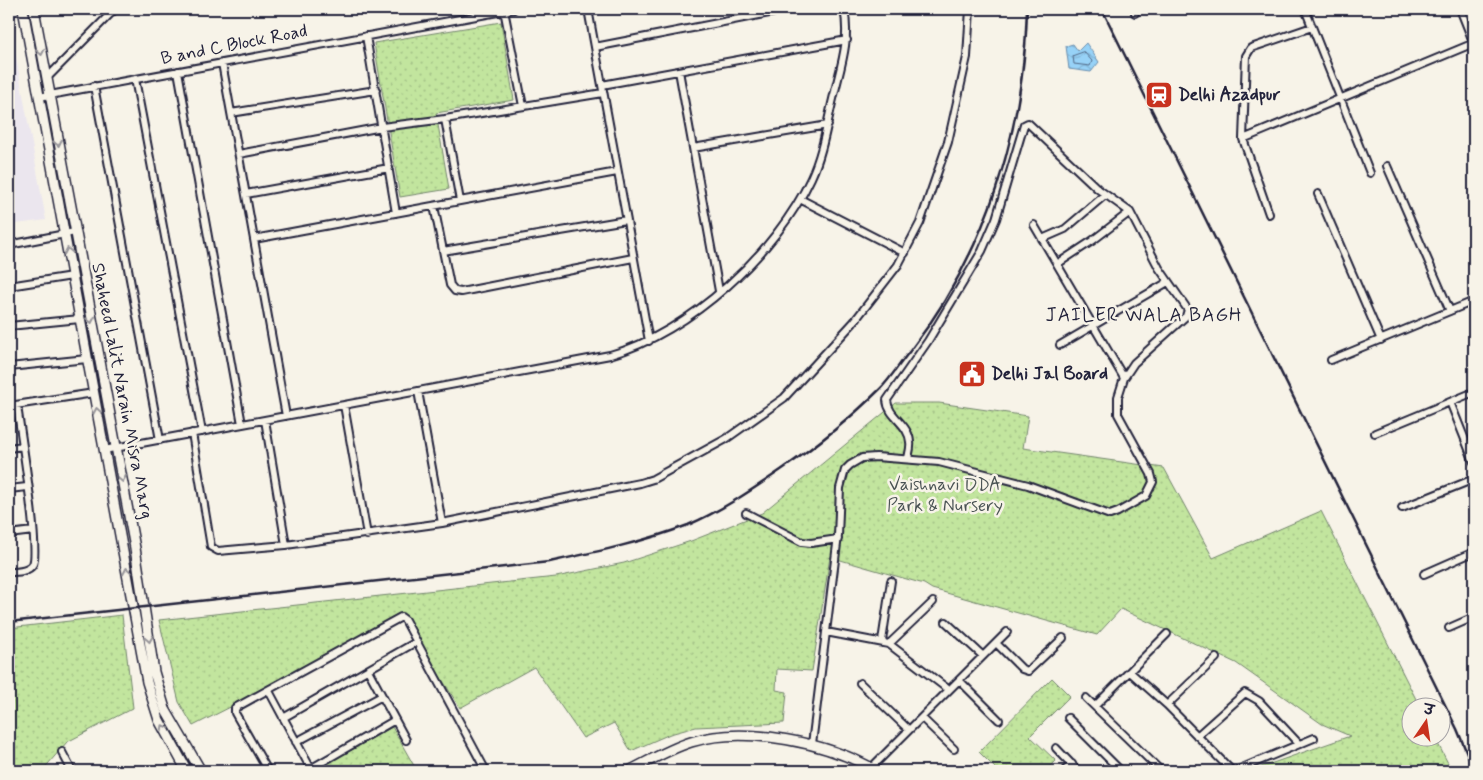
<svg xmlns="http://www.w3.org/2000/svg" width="1483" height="780" viewBox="0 0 1483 780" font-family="Mynerve,'Playpen Sans Deva',sans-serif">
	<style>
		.built { fill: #ebe6ee }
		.park { fill: url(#park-dots); stroke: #72846c }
		.water { fill: url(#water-waves); stroke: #688cac }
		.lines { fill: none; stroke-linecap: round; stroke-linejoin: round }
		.shore { stroke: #516886; stroke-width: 1 }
		.street-casing { stroke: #22223b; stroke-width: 10 }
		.secondary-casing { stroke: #22223b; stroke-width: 12 }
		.street { stroke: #f7f3e8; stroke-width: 6 }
		.secondary { stroke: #f7f3e8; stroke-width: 9 }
		.rail { stroke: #22223b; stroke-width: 2.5 }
		.oneway { stroke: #97959a }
		.labels { text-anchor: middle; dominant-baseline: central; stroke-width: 5; stroke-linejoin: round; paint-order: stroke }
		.street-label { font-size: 18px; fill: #22223b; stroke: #f7f3e8 }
		.poi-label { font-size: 18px; font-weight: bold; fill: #22223b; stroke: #f7f3e8; text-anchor: start }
		.park-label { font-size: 18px; fill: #4a5354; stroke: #f7f3e8 }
		.neighbourhood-label { font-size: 19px; letter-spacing: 1px; fill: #22223b; stroke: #f7f3e8 }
	</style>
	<defs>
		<pattern id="park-dots" width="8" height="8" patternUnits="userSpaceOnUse" patternTransform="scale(1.25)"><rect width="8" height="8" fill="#c2e59e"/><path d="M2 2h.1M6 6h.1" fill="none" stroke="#a6c489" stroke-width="1.8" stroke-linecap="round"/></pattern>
		<pattern id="water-waves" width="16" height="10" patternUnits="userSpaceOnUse" patternTransform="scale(1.25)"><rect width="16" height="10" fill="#97d2f7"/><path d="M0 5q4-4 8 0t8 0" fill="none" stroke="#82b4d5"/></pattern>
	</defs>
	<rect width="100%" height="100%" fill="#f7f3e8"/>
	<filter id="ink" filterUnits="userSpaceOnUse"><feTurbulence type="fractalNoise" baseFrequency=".02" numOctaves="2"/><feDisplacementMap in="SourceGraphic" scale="10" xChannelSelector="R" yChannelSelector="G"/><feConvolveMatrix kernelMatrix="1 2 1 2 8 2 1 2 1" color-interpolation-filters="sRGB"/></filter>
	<g filter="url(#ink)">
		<!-- built -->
		<path class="built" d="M9,19l37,201 -37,5z"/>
		<!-- park -->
		<path class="park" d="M501,22l13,78 -78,13 13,76 -49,8 -26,-154z
			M896,403h43l89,13 -5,32 141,20 49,90 108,-47 99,196 -10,1v30h25l17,33h-78l-2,-4 -11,4h-111l100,-35 -28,-12 -86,-61 -115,-54 -24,26 -165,-46 -8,-5 -94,-27 -18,114 -35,-2 -1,21 11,2 -3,31 -88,4 -26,7 -39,17 -17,-28 -31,15 -49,-71 -74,41 -56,-89 -211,107 -14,-24 -20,-82 397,-43 68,-14 67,-22 71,-28z
			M122,615l11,93 -66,34 -25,29h-33v-143z
			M1052,678l18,18 -40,40 26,25 -10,10h-48l-19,-19z
			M392,727l25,44h-100l-1,-1z"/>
		<!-- water -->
		<path class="water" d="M1086,43l13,19 -8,10 -22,-3 -3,-23 7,-2 5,7z"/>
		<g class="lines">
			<!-- shore -->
			<path class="shore" d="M1084,52l8,9 -2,5 -16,-2 -1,-8z"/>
			<!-- street casing -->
			<g class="street-casing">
				<path id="street" d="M588,9l61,332
					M1135,9v4
					M1305,9l65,164
					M1460,9l14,35
					M504,10l19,96
					M366,36l30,177
					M595,47l195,-38
					M222,63l64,353
					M178,71l64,353
					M679,71l40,220
					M46,79l69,-70
					M135,79l67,353
					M602,85l245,-45
					M94,86l66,354
					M39,97l475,-88
					M231,113l145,-23
					M1243,139l231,-96
					M693,148l135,-23
					M239,154l143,-27 63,-8
					M1387,166l63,145
					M246,194l143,-26
					M1318,194l63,146
					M800,199l105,54
					M460,201l-15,-82 158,-26
					M434,206l16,79 5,6 6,1 172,-34
					M1269,214l-26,-75 3,-83 5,-8 61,-21
					M1034,225l90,153
					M254,239l363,-67
					M1042,239l23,-10 40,-34
					M9,245l66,-13
					M443,251l183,-31
					M1057,264l35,-23 38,-29
					M9,286l63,-10
					M9,326l71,-7
					M1060,345l108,-63
					M1331,360l143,-59
					M9,367l78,-8
					M418,391l24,132
					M1450,402l24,60
					M344,405l23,130
					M9,406l85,-13
					M265,420l21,125 156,-22 198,-40 13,-4 73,-40 58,-41 69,-75 45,-58 22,-42 28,-81 19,-85 3,-48
					M192,433l19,114 7,4 68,-6
					M1375,433l99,-41
					M9,448l13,-2
					M104,450l506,-95c79,-22 167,-103 201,-177 13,-28 16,-57 24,-87 7,-29 15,-52 9,-82
					M9,489l18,-2
					M1402,508l72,-29
					M746,513l56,29 9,1 27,-4
					M9,534l24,-3
					M9,572c7,0 20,0 24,-8 7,-15 -13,-135 -16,-159
					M1424,574l50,-22
					M946,622l37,34
					M1449,628l25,-11
					M826,632l63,12 60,46
					M882,641l9,-60
					M996,643l26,26 6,2 35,-33
					M889,644l44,-42
					M368,670l38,70
					M1130,672l37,33 65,66
					M959,680l40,40
					M860,683l49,47
					M269,691l43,80
					M1086,698l75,73
					M1167,705l49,-47
					M1095,706l72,-72
					M283,718l133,-76
					M922,718l32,31
					M1068,718l53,53
					M1197,736l48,-43 14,8 40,43
					M296,742l86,-46
					M812,744l26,-208 2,-48 5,-18 5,-5 12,-7 14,-1 63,5 89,23 82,30 8,-3 28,-16 7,-14 -2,-8 -33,-60v-17l6,-19 10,-15 52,-47 2,-6 -29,-42 -29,-56 -32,-23 -70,-66 -4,2 -28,94 -14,32 -54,90 -41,59c1,17 22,24 23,42 1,5 -1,11 -2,16
					M1056,748l22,23
					M62,752l10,19
					M871,768l136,-136
					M310,769l85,-49
					M268,771l-33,-58v-5l166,-91 4,3 81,151
					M1064,771l8,-7
					M1235,771l79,-33"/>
			</g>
			<!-- secondary casing -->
			<g class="secondary-casing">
				<path id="secondary" d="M23,9l124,673 12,38 28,51
					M34,9l101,539 19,124 11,37 36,62
					M629,771c20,-10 40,-22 62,-29 55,-17 138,1 186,29"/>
			</g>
			<!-- street -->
			<use href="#street" class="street"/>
			<!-- secondary -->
			<use href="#secondary" class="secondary"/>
			<!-- rail -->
			<path class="rail" d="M1102,9l355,720 17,41
				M9,622l540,-60c47,-10 95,-20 139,-37 33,-14 64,-35 93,-55 35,-24 69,-51 99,-81 11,-11 20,-26 30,-38 76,-98 114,-219 117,-342"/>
		</g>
		<!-- one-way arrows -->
		<defs><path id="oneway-chevron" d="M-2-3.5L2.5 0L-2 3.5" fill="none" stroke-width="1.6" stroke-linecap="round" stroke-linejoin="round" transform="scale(1.25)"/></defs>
		<g class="oneway">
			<use href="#oneway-chevron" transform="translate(41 52) rotate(80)"/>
			<use href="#oneway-chevron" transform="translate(58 143) rotate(79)"/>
			<use href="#oneway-chevron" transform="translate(68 251) rotate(-101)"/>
			<use href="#oneway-chevron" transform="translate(91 320) rotate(79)"/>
			<use href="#oneway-chevron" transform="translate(97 411) rotate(-100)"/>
			<use href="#oneway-chevron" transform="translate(122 479) rotate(79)"/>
			<use href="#oneway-chevron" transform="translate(127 571) rotate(-100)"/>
			<use href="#oneway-chevron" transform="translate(149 639) rotate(81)"/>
			<use href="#oneway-chevron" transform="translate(164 728) rotate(-118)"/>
		</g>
	</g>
	<!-- icons -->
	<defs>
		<g id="station-square" transform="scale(1.4375)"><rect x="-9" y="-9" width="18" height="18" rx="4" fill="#c8321e" stroke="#f7f3e8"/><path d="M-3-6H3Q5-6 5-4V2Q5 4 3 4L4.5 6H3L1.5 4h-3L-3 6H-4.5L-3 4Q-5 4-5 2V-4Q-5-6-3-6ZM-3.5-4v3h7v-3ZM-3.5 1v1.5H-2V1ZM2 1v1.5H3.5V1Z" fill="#fff"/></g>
		<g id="civic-square" transform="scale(1.4375)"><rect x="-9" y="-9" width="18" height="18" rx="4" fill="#c8321e" stroke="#f7f3e8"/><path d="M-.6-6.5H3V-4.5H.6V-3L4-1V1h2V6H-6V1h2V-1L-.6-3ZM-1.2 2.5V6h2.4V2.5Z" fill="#fff"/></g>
	</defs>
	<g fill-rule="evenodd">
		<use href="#station-square" x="1159" y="95"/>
		<use href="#civic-square" x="972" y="374"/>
	</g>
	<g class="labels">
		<!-- street labels -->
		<g class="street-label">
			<text transform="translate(234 45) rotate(-11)">B and C Block Road</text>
			<text transform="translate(122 391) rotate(79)">Shaheed Lalit Narain Misra Marg</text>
		</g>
		<!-- poi labels -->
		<g class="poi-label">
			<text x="1178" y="95">Delhi Azadpur</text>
			<text x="991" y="374">Delhi Jal Board</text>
		</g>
		<!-- park labels -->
		<g class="park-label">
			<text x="945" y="485">Vaishnavi DDA<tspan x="945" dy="21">Park &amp; Nursery</tspan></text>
		</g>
		<!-- neighbourhood labels -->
		<g class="neighbourhood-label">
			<text x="1144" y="315">JAILER WALA BAGH</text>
		</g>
	</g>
	<!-- margin -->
	<rect width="1483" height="780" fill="none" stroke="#f7f3e8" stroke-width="30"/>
	<rect x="15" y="15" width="1453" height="750" fill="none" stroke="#22223b" stroke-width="2" filter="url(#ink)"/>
	<!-- north arrow -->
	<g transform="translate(1426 722) rotate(13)"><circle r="24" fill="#f7f3e8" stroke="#a29fa3"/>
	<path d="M0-4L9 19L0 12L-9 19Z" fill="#c8321e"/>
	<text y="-8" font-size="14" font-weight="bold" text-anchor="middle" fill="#22223b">उ</text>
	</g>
</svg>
